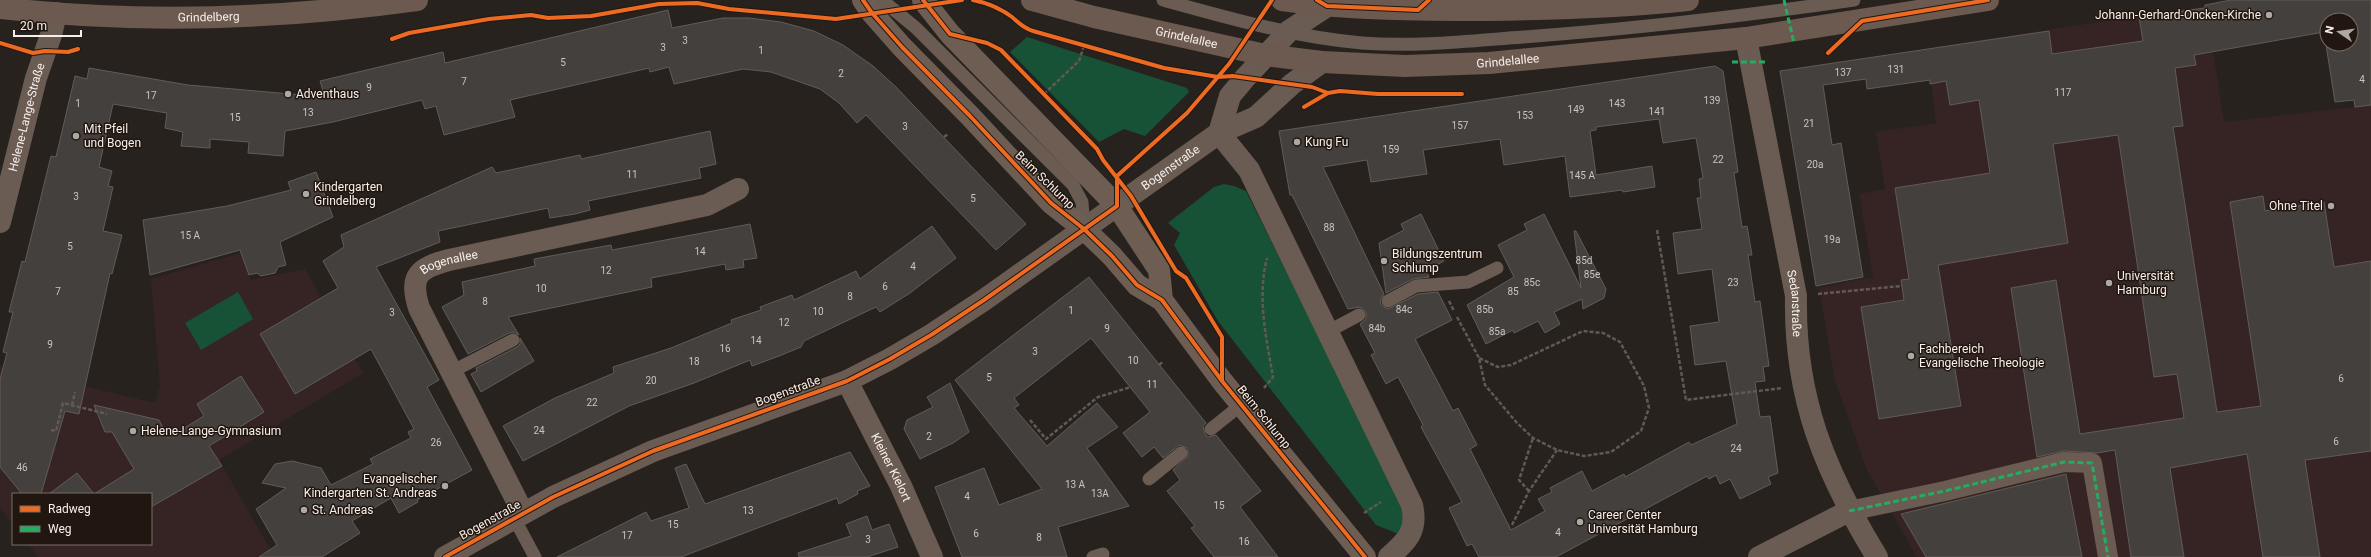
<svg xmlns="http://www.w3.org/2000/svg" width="2371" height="557" viewBox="0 0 2371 557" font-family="Roboto,sans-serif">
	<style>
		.education { fill: #362424 }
		.green { fill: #175237 }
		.building { fill: #44403d; stroke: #615c58; fill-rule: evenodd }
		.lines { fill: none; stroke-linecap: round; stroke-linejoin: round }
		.path { stroke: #635953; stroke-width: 2.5; stroke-dasharray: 4 2; stroke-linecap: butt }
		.service { stroke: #6a5b53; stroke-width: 13 }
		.pedestrian { stroke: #6a5b53; stroke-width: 20 }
		.minor { stroke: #6a5b53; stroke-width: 22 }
		.tertiary { stroke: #6a5b53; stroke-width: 22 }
		.secondary { stroke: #6e5d53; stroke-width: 22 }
		.primary { stroke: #6c5a50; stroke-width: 22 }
		.quiet { stroke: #26ab63; stroke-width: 3; stroke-dasharray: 6 3; stroke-linecap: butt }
		.cycleway-casing { stroke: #221710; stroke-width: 6 }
		.cycleway { stroke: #ed6a23; stroke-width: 4 }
		.poi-dot { fill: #aea8a2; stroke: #221710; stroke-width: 1.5 }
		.labels { text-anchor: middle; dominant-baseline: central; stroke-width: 3; stroke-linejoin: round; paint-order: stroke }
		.number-label { font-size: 10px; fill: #cac4bf }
		.poi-label { font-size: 12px; fill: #f7f0ea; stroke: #221710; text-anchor: start }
		.street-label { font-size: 12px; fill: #f7f0ea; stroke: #221710 }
	</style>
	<rect width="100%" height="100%" fill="#27221d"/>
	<!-- education -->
	<path class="education" d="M2206,6l18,116 147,-17v452h-454l-50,-87 -32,-89 -16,-93 54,-11 -14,-83 26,-5 -9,-57 60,-9 -9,-75z
		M241,253l10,27 54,-11 58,104 -144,87 56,97h-237l-10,-13h123v-50h-138v30l-13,-16v-142l155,37 5,-17 -9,-107z"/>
	<!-- green -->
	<path class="green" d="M1027,37l160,51 2,4 -44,44 -21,-7 -25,13 -89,-90z
		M1224,184l10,2 12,5 161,322 -6,22 -25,-10 -158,-204 -44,-76 6,-12 -12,-10 46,-36z
		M238,292l15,27 -52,31 -16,-27z"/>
	<!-- building -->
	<path class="building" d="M2231,0h140v105l-16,2 -1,-7 -19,2 -11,-70 -130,23 2,10 -21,3 8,58 -10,1 44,285 44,-6 -31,-204 33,-6 2,15 59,-9 10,65 37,-6v190l-66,9 15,97h-57l-16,-103 -77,14 14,89h-53l-16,-107 -18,3 -33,-2 -27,6 -26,-169 45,-8 24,154 104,-16 -7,-44 -23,3 -36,-242 -65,9 15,99 -130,22 23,141 -82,13 -18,-112 43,-7 -3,-20 8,-1 -14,-91 95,-15 -11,-73 -29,5 -4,-24 -16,3v-4l-63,9 -1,-10 -43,6 9,60 9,-2 22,134 -47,9 -36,-215 269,-40 3,23 91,-13 -4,-24 66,-9v-3zM2327,20h24v24h-24z
		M668,10l4,18 51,-10h26l32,4 33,9 29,14 30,21 23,21 130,137 -30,26 -130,-135 -9,8 -18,-20 -19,-14 -49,-17 -28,-3 -69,15 -5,-17 -19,5 -1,-4 -139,32 5,17 -71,18 -8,-29 -11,3 -3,-9 -89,22 -48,9 -2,25 -35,-3 1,-11 -39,-3v9l-29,-2 2,-14 -18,-4 2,-15 -54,-9 -14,63 13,4 -4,15 5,1 -10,44 19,4 -10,39 -2,-1 -31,141 -14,-3 -24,83h-19l-22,-27v-88l7,-26 -4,-1 10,-40h-4l13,-51 3,1 26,-106 5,1 19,-81 12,3 2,-11 99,17 137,12 -5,-16 123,-29 2,11z
		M1715,66l8,5 15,101 -4,1 8,54 5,-1 5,29h-4l7,47 5,-1 9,65 -6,1 2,14 -10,1 5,35 10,-1 8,57 -10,4 3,7 -31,15 -10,-20 -10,5 -4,-9 -7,4 -2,-3 -151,81h-77l-7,-13 -5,2 -18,-38 13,-6 -41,-75 2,-2 -25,-48 -12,7 -15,-29 4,-2 -15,-29 6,-5v-7l-6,-5 -12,2 -56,-114h-2l-11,-64zM1659,119l4,24 33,-5 7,40 -4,1 2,19h-4l5,31 -29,4 5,41 34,-5 7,53 -29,4 5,39 31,-4 11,63 -46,21 -2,-3 -64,35 -1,-3 -32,17 -10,-20 -32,17 2,4 -14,7 7,12 -34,19 -41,-81 7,-4 -19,-37 -5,3 -38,-72 37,-19 -14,-28 -20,2 -30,15 -7,-4 -1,-5 4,-6 -61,-127 44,-7 4,22 56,-8 -4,-24 77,-11 4,26 61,-9 5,41 52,-7 1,2 32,-5 -3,-21 -56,9 -6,-44 6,-1v-3z
		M710,131l6,33 -17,4 2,10 -113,23 2,9 -15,4 -25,4 -2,-10 -110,23 2,11 -64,25 63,113 -12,7 45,83 -55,30 1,2 -19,11 -8,-15 -39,23 8,12 -38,24h-63l18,-12 -21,-36 30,-21 -24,-5 13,-19 17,-3 29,7 10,17 42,-21 -3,-5 41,-21 -3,-6 6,-3 -43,-80 -76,45 -35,-60 78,-46 -15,-27 21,-14 -3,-12 151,-68 4,6 84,-18 1,4z
		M316,172l17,45 -53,25 6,23 -8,2 -3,6 -14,3 -4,-3 -8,2 -9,-25 -90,25 -7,-55 84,-14 64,-16 -3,-8z
		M1421,214l23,47 -18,10 3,6 -16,2 -27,14 -7,-50 25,-13 -3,-6z
		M1544,214l37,74 -7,-57h2l30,58 -2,9 -21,11 -1,-10 -28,13 6,12 -15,9 -7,-12 -24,12 -1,-3 -27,14 -19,-39 47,-28 -16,-32 29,-15 -3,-6z
		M750,224l7,34 -14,2 1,7 -18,3 -1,-6 -74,14 1,9 -144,30 11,18 -5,-3 -5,1 -41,21 -26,-47 22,-12 -2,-13 73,-16 -1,-7 77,-14 1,5z
		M932,226l24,32 -46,35 -30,19 -4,-5 -72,34 -3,6 -22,9 -27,10 -2,-6 -56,23 -65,23 -106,55 -20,-35 52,-28 59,-25 -1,-6 58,-19 61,-25 -1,-3 30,-10 -1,-3 32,-12 2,5 62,-29 4,8z
		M1089,277l117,146 -3,3 2,8 3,3 8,-2 45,56 -21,16 38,50h-64l-23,-29 4,-2 -28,-35 13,-11 -7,-10 15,-14 -1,-8 -8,-3 -16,13 -9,-11 -12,10 -19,-24 27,-21 -59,-74 -77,60 5,7 -5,3 33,38 50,-43 21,24 -31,21 42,58 -71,21 9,30h-105l-27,-70 49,-19 15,37 43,-16 -87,-109z
		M520,338l14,23 -53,31 -10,-18 6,-3 -1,-3 41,-21 3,-3z
		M241,376l23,36 -55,34 13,20 -71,41v-13h-102l28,-21 17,21 40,-25 -22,-37h-7l-11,-27 65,15 9,18 36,-22 -7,-12z
		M950,383l19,49 -16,11 -33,16 -16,-30 3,-9 26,-13 -6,-10z
		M850,452l20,34 -13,5 1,3 -19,10 -2,-6 -156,59h-124l89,-45 5,9 38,-13 -14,-40 11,-4 19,40z
		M2066,474l16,83h-156l-25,-43z
		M867,516l5,14 17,-6 9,23 -31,10h-68l-1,-4 53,-17 -5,-12z"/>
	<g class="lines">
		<!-- path -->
		<path class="path" d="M1044,94l35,-33 5,-15
			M944,137l4,-3
			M1657,230l29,170 96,-12
			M1818,294l83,-8
			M1449,301l5,10
			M1457,317l22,41 6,27 32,38 16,15 24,12 27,6 27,-4 30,-21 8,-23 -5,-22 -24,-44 -17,-9 -20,-2 -72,34 -13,2 -19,-9
			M1159,365l4,-3
			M1264,388l9,-11c-7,-40 -16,-80 -6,-119
			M72,405l3,-13
			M1030,420l16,19 52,-42 33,-10
			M51,430l5,1 7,-28 44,11
			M1529,491l-10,-11 14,-42
			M1364,513l17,-11
			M1512,525l17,-34 28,-41"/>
		<!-- service -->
		<path class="service" d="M882,0l34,28 157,157 9,17 2,27
			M1163,0c65,18 131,37 199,43 53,4 107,-2 161,-6 111,-8 221,-21 331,-37
			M1388,301l28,-15 52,-4 29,-14
			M1327,332l32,-17
			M453,371l60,-31
			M1211,429l30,-24
			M1149,479l32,-26
			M514,518l21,39
			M1093,557l10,-3"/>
		<!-- pedestrian -->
		<path class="pedestrian" d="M1849,511l96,-20 119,-29 28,1 16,94"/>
		<!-- minor -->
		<g class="minor">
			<path id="s1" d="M1746,38l50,258c-2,102 29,176 81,261"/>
			<path d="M1219,133l30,37 163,335c6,26 -5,36 -23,52"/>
			<path id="s2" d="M0,222l36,-144 15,-43 5,-22"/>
			<path id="s3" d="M847,381l54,105 31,71"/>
			<path id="s4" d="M523,513l-104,-205c-10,-32 -1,-40 30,-48l258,-55 31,-16"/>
			<path d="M1759,557l90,-46"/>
		</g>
		<!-- tertiary -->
		<g class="tertiary">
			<path d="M1219,133l11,-37 15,-18 44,-47 38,-25"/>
			<path id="s5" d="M445,557l108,-60 100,-46 194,-70 43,-22 41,-24 53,-35 235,-167 37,-16 36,-33 30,-22"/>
		</g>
		<!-- secondary -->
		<path class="secondary" d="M863,0l9,13 30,34 68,69 81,87 33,26 28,27 25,29 25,15 60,81 143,176
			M923,0l27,34 167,172 42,64 3,30"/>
		<!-- primary -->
		<g class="primary">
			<path id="s6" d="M1032,0l62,17 171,38 57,7 83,4 84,-3 257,-25 242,-38"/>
			<path d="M1282,0c69,10 138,10 209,10 66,-1 131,-3 197,-10"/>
			<path id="s7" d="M0,8c138,16 280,11 417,-8"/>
		</g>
		<!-- quiet -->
		<path class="quiet" d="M1784,0l10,43
			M1732,62h34
			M1849,511l96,-20 119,-29 28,1 16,94"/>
		<!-- cycleway casing -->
		<g class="cycleway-casing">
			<path id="cycleway" d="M863,0l9,13 30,34 68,69 81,87 33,26 28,27 25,29 25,15 60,81 143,176
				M923,0l27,34 37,9 14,7 96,99 6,11 28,36 45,75 10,7 36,59v44
				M973,0c15,3 27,8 39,17 7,6 11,11 21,14l131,37 54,9 15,-1 79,11 16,6
				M1317,0l10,6 91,4 11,-10
				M392,39l17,-6 80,-14 42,-4 17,3 43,-2 68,-12 38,-1 32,6 107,10 126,-19
				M0,43l33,10 12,-2 23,1 10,-3
				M1828,53l34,-32 126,-21
				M1304,107l24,-14 12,-2 38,3h84
				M1117,176l70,-63 42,-49 43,-64
				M445,557l108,-60 100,-46 194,-70 43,-22 41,-24 53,-35 133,-94v-30"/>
		</g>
		<!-- cycleway -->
		<use href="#cycleway" class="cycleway"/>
	</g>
	<!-- markers -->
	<g class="poi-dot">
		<circle cx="2269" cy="15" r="4"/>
		<circle cx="288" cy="94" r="4"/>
		<circle cx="76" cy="136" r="4"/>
		<circle cx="1297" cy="142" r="4"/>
		<circle cx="306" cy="194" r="4"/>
		<circle cx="2331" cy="206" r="4"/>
		<circle cx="1384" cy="261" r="4"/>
		<circle cx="2109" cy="283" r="4"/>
		<circle cx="1911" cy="356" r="4"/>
		<circle cx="133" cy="431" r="4"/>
		<circle cx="445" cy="486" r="4"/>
		<circle cx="304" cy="510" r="4"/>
		<circle cx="1580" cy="522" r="4"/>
	</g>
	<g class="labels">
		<!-- number labels -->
		<g class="number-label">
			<text x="685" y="40">3</text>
			<text x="663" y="47">3</text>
			<text x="761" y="50">1</text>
			<text x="563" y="62">5</text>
			<text x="1896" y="69">131</text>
			<text x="1843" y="72">137</text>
			<text x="841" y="73">2</text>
			<text x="2362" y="79">4</text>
			<text x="464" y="81">7</text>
			<text x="369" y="87">9</text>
			<text x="2063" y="92">117</text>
			<text x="151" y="95">17</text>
			<text x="1712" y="100">139</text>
			<text x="78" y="103">1</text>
			<text x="1617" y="103">143</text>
			<text x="1576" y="109">149</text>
			<text x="1657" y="111">141</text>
			<text x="308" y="112">13</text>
			<text x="1525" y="115">153</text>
			<text x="235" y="117">15</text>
			<text x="1809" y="123">21</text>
			<text x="1460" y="125">157</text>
			<text x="905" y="126">3</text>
			<text x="1391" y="149">159</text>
			<text x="1718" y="159">22</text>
			<text x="1815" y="164">20a</text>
			<text x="632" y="174">11</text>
			<text x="1582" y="175">145 A</text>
			<text x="76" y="196">3</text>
			<text x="973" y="198">5</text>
			<text x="1329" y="227">88</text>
			<text x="190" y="235">15 A</text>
			<text x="1832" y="239">19a</text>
			<text x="70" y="246">5</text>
			<text x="700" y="251">14</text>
			<text x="1584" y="260">85d</text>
			<text x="913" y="266">4</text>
			<text x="606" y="270">12</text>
			<text x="1592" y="274">85e</text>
			<text x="1532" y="282">85c</text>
			<text x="1733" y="282">23</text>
			<text x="885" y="286">6</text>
			<text x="541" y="288">10</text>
			<text x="58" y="291">7</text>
			<text x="1513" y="291">85</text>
			<text x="850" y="296">8</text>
			<text x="485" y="301">8</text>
			<text x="1404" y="309">84c</text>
			<text x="1485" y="309">85b</text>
			<text x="1071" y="310">1</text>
			<text x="818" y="311">10</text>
			<text x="392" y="312">3</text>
			<text x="784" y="322">12</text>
			<text x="1107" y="328">9</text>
			<text x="1377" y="328">84b</text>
			<text x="1497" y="331">85a</text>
			<text x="756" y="340">14</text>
			<text x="50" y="344">9</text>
			<text x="725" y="348">16</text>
			<text x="1035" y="351">3</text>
			<text x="1133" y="360">10</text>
			<text x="694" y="361">18</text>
			<text x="989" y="377">5</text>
			<text x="2341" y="378">6</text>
			<text x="651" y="380">20</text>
			<text x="1152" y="384">11</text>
			<text x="592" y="402">22</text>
			<text x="539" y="430">24</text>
			<text x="929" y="436">2</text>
			<text x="2336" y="441">6</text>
			<text x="436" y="442">26</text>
			<text x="1736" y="448">24</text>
			<text x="22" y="467">46</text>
			<text x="1075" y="484">13 A</text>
			<text x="1100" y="493">13A</text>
			<text x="967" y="496">4</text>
			<text x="1219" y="505">15</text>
			<text x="748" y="510">13</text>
			<text x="673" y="524">15</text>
			<text x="1558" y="532">4</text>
			<text x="976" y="533">6</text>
			<text x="627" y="535">17</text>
			<text x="1039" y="537">8</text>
			<text x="868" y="539">3</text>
			<text x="1244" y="541">16</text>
		</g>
		<!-- poi labels -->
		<g class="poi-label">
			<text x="2261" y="15" text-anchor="end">Johann-Gerhard-Oncken-Kirche</text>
			<text x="296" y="94">Adventhaus</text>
			<text x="84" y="129">Mit Pfeil<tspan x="84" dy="14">und Bogen</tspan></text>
			<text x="1305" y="142">Kung Fu</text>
			<text x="314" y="187">Kindergarten<tspan x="314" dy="14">Grindelberg</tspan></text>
			<text x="2323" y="206" text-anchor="end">Ohne Titel</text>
			<text x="1392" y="254">Bildungszentrum<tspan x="1392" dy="14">Schlump</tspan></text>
			<text x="2117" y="276">Universität<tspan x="2117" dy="14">Hamburg</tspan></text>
			<text x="1919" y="349">Fachbereich<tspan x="1919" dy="14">Evangelische Theologie</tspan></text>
			<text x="141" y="431">Helene-Lange-Gymnasium</text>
			<text x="437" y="479" text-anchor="end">Evangelischer<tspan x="437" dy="14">Kindergarten St. Andreas</tspan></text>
			<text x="312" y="510">St. Andreas</text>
			<text x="1588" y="515">Career Center<tspan x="1588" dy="14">Universität Hamburg</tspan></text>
		</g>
		<!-- street labels -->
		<g class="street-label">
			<text stroke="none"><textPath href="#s7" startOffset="209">Grindelberg</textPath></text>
			<text stroke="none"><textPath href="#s6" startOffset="159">Grindelallee</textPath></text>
			<text stroke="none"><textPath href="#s6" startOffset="483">Grindelallee</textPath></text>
			<text stroke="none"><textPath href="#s2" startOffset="108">Helene-Lange-Straße</textPath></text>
			<text stroke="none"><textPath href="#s5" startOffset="828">Bogenstraße</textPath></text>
			<text transform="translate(1045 180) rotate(44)">Beim Schlump</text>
			<text stroke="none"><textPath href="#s4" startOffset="298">Bogenallee</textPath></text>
			<text stroke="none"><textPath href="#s1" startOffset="270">Sedanstraße</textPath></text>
			<text transform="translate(788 391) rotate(-20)">Bogenstraße</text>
			<text transform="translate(1264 417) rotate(51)">Beim Schlump</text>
			<text stroke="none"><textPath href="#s3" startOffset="97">Kleiner Kielort</textPath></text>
			<text transform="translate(490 520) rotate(-29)">Bogenstraße</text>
		</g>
	</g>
	<!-- legend -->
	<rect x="12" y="493" width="140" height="52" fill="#221710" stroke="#776e67"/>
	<rect x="20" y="506" width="20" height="6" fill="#ed6a23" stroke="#776e67"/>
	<text x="48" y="513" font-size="12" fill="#f7f0ea">Radweg</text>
	<rect x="20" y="526" width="20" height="6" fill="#26ab63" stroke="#776e67"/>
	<text x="48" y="533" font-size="12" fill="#f7f0ea">Weg</text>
	<!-- north arrow -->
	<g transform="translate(2339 32) rotate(283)"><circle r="19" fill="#221710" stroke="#776e67"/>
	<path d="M0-3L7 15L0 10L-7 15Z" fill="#aea8a2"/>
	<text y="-6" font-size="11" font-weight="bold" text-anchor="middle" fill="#f7f0ea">N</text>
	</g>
	<!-- scale -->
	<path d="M14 30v6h67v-6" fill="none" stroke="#f7f0ea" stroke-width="2"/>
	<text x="20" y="30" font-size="12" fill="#f7f0ea" stroke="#221710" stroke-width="3" paint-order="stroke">20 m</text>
</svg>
